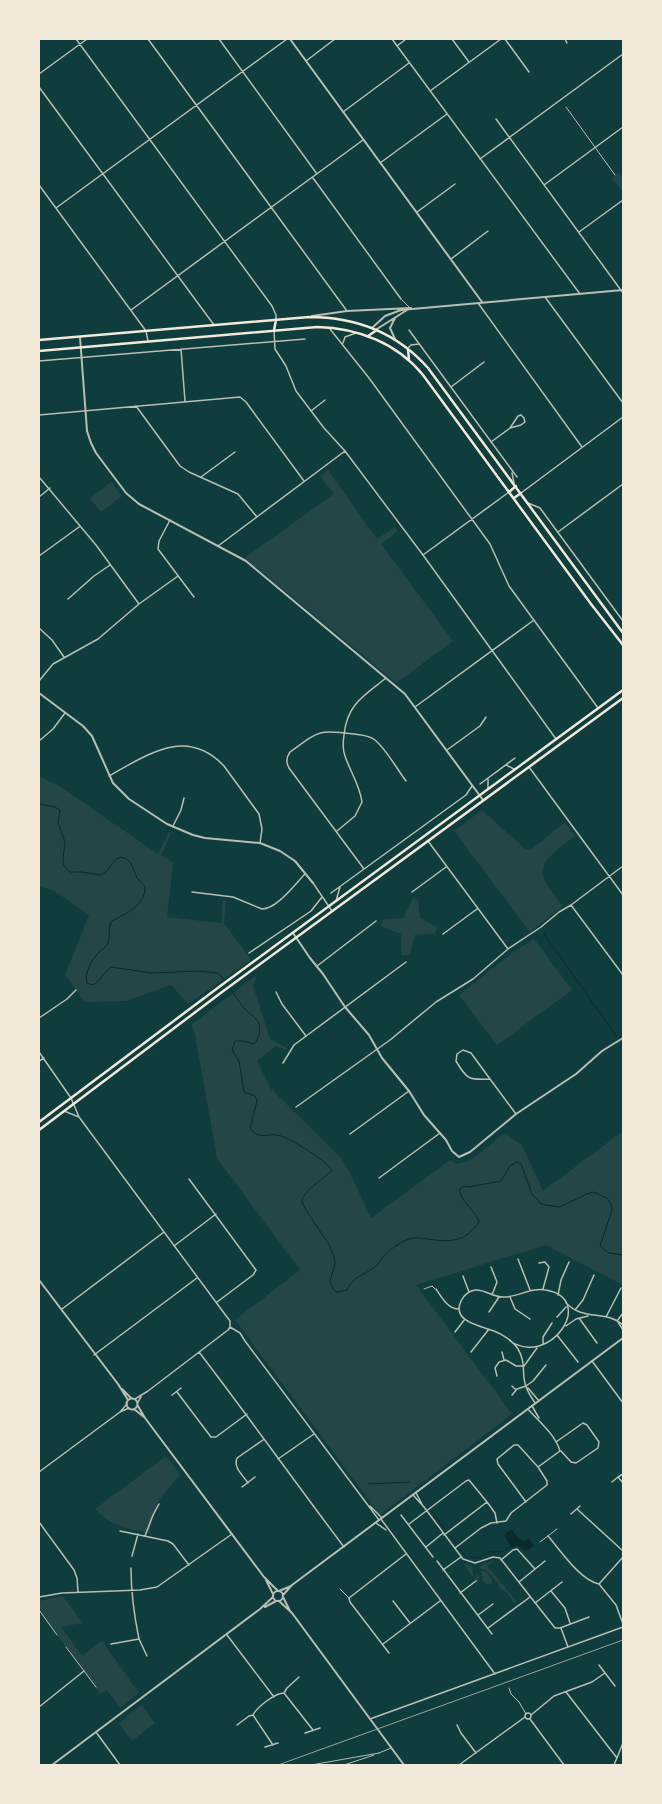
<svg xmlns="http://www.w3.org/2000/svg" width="662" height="1804" viewBox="0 0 662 1804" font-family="'Exo 2',sans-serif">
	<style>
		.green { fill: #244646 }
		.water { fill: #0a2a2b }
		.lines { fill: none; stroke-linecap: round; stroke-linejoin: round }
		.stream { stroke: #0a2a2b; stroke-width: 1 }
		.service { stroke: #b8beb3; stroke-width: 1 }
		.minor { stroke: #b8beb3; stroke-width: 1.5 }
		.tertiary { stroke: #b8beb3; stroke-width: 2 }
		.primary { stroke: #f1e9da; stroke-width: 2.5 }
		.trunk { stroke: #f1e9da; stroke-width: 2.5 }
		.rail { stroke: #97a49c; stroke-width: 1 }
	</style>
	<rect width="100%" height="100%" fill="#0f3d3e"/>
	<!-- green -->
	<path class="green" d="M618,172l5,6v14l-11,-14z
		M328,470l49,69 18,-12 3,4 -17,13 72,97 -57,42 -151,-125 89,-64 -14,-18z
		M111,482l11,14 -21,16 -11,-14z
		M39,776l20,10 99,68 11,-22 2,1 -10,22 12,8 -6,54 54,6 2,-23 3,1 -2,22 27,37 -63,44 -17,-19 -45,16 -41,1 -20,-27 24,-60 -36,-25 -14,-4z
		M482,810l43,39 4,1 3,-1 33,-27 10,14c-12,10 -41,26 -30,45 5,9 12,17 18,25l-33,26 -76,-101z
		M413,899l5,1 2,18 17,9 -2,6 -20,2 -5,20h-9v-21l-21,-8 2,-6 21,-2z
		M534,939l38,51 -75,55 -38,-50 53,-42z
		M257,975l-4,11 17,53 17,9 -1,2 -10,-4 -19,15 14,28 69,68 8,12 23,49 79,-58 6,4 13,-3 36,-28 17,12 21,46 80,-60v154l-77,-40 -130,40 96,129 -132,101 -145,-195 65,-50 -83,-112 -22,-124 -4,-9z
		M166,1456l14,18 -21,26 -9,29 1,5c-21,-5 -41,-8 -56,-25z
		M495,1560l-8,6 30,36 -2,2 -8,-11 -8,-6 -1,-4c-6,-5 -8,-13 -17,-14l-1,-3z
		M463,1563l9,3 1,9 2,3 2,-1 -2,-4 5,4 -3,5z
		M481,1571h5l6,9 -1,4h-4l-4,-3z
		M63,1596l19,27 -21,4 21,29 20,-15 37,52 -19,15 -13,-18 -7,4 -61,-84v-9z
		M142,1705l13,18 -23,18 -13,-18z"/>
	<!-- water -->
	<path class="water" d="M512,1530l6,8 6,3 5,-2 5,7 -8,5 -8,-5 -7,1 -7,-12 4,-4z"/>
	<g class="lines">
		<!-- stream -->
		<path class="stream" d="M39,804l16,3 5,3 -2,13 7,19 -2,17 1,7 6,6h11l19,3c13,-3 14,-29 31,-12l6,15 8,8c1,20 -19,27 -33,35 -5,7 -1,15 -4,22 -2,4 -5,6 -9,9 -7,8 -15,20 -12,31l6,2c8,-4 11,-13 18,-18l41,6 46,-2 20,2c12,11 17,26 28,37 5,5 10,7 13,14 2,7 0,14 -5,20l-10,-3h-9l-3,9 7,11 5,31 11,4 2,5 -7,27c9,13 18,4 31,8 10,3 47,26 51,34 -7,9 -28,19 -30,31 0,6 24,37 28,46 2,4 5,11 5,15 -1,13 -11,21 2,30l10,-2c6,-14 15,-14 27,-22 5,-4 6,-8 10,-12 6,-7 17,-14 25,-17 6,-2 12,-1 18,0 23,3 38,4 52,-17 -3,-11 -21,-23 -19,-33l4,-3 5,1 32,-6 9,-15 7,-4 4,2 11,30 8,9 5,2 15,2 27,-13 6,-2 14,6 4,6 1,6 -12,36 9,7 14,2
			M544,934l73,103
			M369,1484l40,-2
			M432,1512l12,16
			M450,1536l6,7
			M460,1549l6,8
			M479,1557l10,-5h13l9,-7
			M471,1558l7,-1"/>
		<!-- service -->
		<path class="service" d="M566,107l49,68
			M402,300l7,7
			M424,1289l8,-3 3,3
			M540,1542l17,-13
			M340,1589l9,9
			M39,1610l18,25
			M66,1647l30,40
			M509,1688l2,6 8,8 7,12
			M379,1753l12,-5
			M311,1765l68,-12
			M344,1765l30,-10"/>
		<!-- minor -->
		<path class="minor" d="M76,39l196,267 4,9v5
			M148,39l199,272
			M219,39l98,135
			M392,39l188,255
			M452,39l17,23
			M505,39l24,33
			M565,39l2,4
			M397,46l9,-7
			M306,61l29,-22
			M39,74l48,-35
			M39,87l175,238
			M430,91l71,-52
			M343,112l66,-49
			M496,119l127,174
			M480,159l143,-105
			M380,163l67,-49
			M313,178l88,121
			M39,185l107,146 2,10
			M544,185l79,-58
			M56,208l231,-169
			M417,212l38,-28
			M579,232l44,-32
			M451,259l37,-28
			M545,297l78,106
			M478,303l104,144
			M131,310l232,-170
			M330,329l39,49 121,166 19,42 89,122
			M409,330l108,147
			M274,331l1,18 11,17 10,25 28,37 21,23 78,104 133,184
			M343,343l2,-6 11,-4
			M408,348l3,-3 8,-1
			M181,349l4,52
			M39,361l266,-22
			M451,387l33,-25
			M136,406l44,60 9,6 49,22 19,23
			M311,411l14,-11
			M39,415l201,-18 6,5 58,79
			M491,442l19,-14 11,-3 4,-3 -1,-4 -3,-3 -3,1 -8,12
			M512,473l2,10
			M39,477l57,68 43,59
			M201,477l34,-25
			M521,493l102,-76
			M39,497l11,-9
			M528,503l12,5 83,113
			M170,520l-11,21 -1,8 36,48
			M558,532l65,-48
			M218,546l127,-95
			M423,555l86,-63
			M39,556l40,-29
			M68,599l26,-23 16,-11
			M39,628l13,12 12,17
			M39,681l14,-17 45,-25 41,-35 39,-28
			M415,707l119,-87
			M39,741l14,-12 12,-16
			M447,750l33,-24 6,-9
			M506,765l8,4
			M529,767l94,128
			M109,776c38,-21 77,-50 115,-10l35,48 3,15 -2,14
			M480,784l35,-26
			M488,789v-10
			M173,826l8,-16 3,-12
			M337,831l18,-15 7,-14c-2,-16 -12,-31 -17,-46 -3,-7 -2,-14 -1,-21 3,-31 20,-39 42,-57
			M428,841l80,108
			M364,869l-75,-101c-3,-6 -3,-10 1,-16 29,-21 28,-23 64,-18 7,1 15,1 21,6 11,9 22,29 31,41
			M313,883l19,28
			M192,892l41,5 29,12c15,0 33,-25 43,-35
			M412,892l34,-25
			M331,893l135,-98 6,-9
			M336,901l4,-14
			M571,905l52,70
			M443,934l34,-25
			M249,953l62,-42 11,-14
			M317,966l59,-45
			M276,992l6,12 24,32
			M39,1018l28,-19 9,-9
			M39,1052l32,46 8,19 142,192 9,12v6
			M39,1061l5,-3
			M283,1063l11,-18 112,-83
			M490,1079l-19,-26 -8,-3 -6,4 -1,7c11,19 13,19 34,18l26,35
			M296,1107l94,-67 46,-38 37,-23 35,-30 33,-22 18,-15 12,-7 52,-39
			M64,1111l15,6
			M350,1134l59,-43
			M379,1178l61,-45
			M189,1179l67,91 -3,5 -36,27
			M174,1246l42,-32
			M518,1259l12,31
			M539,1263l6,-1 4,5 -6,22
			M491,1267l6,15 -5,13
			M463,1276l6,16
			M436,1289c6,9 12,20 23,20
			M558,1295l3,-15 8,-18
			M510,1297l5,12 15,10
			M566,1303c17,18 41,7 57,22
			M62,1309l102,-77
			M575,1310l8,-10 11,-25
			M489,1312l10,-15
			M557,1317l9,-10
			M606,1317l15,-29
			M579,1318l18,25
			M617,1321l6,-8
			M618,1322l5,8
			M566,1326l10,-7 12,-3
			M230,1327l10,6 5,8 134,179
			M455,1332l10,-13
			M557,1335l21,27
			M510,1341c40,27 87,-42 36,-51 -15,-3 -27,7 -42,7 -10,1 -19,-8 -29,-7 -6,1 -11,5 -14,11 -10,21 21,25 33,30 8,3 19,10 24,18 6,10 5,18 6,29 1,10 6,17 11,25
			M543,1344v-7l9,-14
			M199,1352c49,64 96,130 145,195
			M471,1352l18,-23
			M502,1352l2,8
			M94,1355l103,-77
			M592,1361l31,42
			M497,1376l-2,-8 4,-6 7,-2 10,6h8l13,-18
			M512,1386l4,4
			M526,1386l7,-5 13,-16
			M528,1388l11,13
			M177,1392l34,45h5l31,-23
			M172,1395l9,-7
			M512,1395l5,-6 9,-3
			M135,1399l13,-8 80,-61 2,-3
			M138,1402l3,-5
			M532,1406l7,12
			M120,1412l9,-4
			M556,1442l27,-19 4,2 12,17 -1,6 -22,15 -5,-1 -10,-11
			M278,1459l36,-25
			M39,1472l81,-60 7,-8
			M618,1477l5,-3
			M612,1482l6,-5 5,6
			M248,1483c-5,-8 -15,-15 -11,-25l26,-18
			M242,1487l13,-10
			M416,1493l7,13
			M413,1495l11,12 39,52 12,4 18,-6 7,1 55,70h5l29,-11
			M487,1502l8,11 2,10
			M526,1502l-28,-38 -1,-5 17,-14h4l20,22
			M370,1506l12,12
			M577,1509l46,42
			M571,1514l9,-8
			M401,1515l32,42
			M381,1519l114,155
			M39,1522l35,48 3,8 1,14
			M376,1523l10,7
			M409,1524l57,-43 3,-1 18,22 -43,33
			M120,1531l48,10 5,3 16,21
			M145,1536l8,-21 6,-11
			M548,1536c13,15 32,44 51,48
			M426,1547l17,-14
			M455,1548l26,-20 10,-5 15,-2 5,-8 36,-28v-4l-9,-14 22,-16c-5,-17 -21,-29 -32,-42
			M623,1553v2
			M132,1556l6,-22
			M623,1557l-24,27 17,21 7,19
			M501,1560l12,-10 4,-1 18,20
			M437,1561l55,73
			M443,1570l18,-13
			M519,1582l26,-21
			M551,1591l14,17 5,15
			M460,1593l16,-12
			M39,1597l23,-4 78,-3 17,-3 75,-53
			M393,1601l17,22
			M535,1603l27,-21
			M478,1615l15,-11
			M488,1628l42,-31
			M561,1628l7,19
			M227,1635l47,62
			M139,1639l8,17
			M111,1644l28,-5c-5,-24 -8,-46 -8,-71
			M383,1644l57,-43
			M389,1653l-39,-51 -1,-4 57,-44
			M599,1665l16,21
			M566,1692l51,66
			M284,1693l3,-5 12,-11
			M39,1707l45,-36
			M525 1716a3 3 0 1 1 6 0a3 3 0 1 1-6 0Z
			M253,1715l20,30
			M531,1715l23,-19 38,-14 13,-9
			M370,1719l253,-92
			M530,1719l34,46
			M237,1725l12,-9 4,-1c4,-8 22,-22 31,-22l29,37
			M457,1725l4,8 15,20
			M96,1732l24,33
			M305,1733l15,-5
			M265,1747l13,-4
			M459,1765l66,-48
			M614,1765l9,-22"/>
		<!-- tertiary -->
		<path class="tertiary" d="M290,39l192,263
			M312,316l35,-5 64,-3
			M395,318l-5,10 5,11
			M372,328l13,-12 16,-6 222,-20
			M377,329l30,-19
			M80,337l7,94 4,12 5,10 30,40 13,11 107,57 159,133 78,106
			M39,693l44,33 9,10 21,47 16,16 38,25 26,11 12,3 55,5 20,8 15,10 18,22
			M293,933l17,25 13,16 22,33 24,28 13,23 27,33 15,24 22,25 6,11 7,6 11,-5 46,-38 60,-40 26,-23 21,-13
			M39,1280l79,104 10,16
			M122,1389l9,9
			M126.5 1404a5.5 5.5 0 1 1 11 0a5.5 5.5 0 1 1-11 0Z
			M138,1406l7,12 119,159 14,14
			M134,1409l10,8
			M266,1580l7,14
			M273 1596a5 5 0 1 1 10 0a5 5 0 1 1-10 0Z
			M279,1591l12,-5
			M283,1595l9,-10 331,-247
			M283,1597l7,14
			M279,1601l13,12 112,152
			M265,1607l11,-6
			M52,1765l208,-156 13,-12"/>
		<!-- primary -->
		<path class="primary" d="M39,1122l180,-135 404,-297
			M39,1130l183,-138 401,-294"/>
		<!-- trunk -->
		<path class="trunk" d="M274,330l2,-10
			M368,336l9,-6
			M39,340l270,-23c47,0 88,16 119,51l195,265
			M408,349l1,11
			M39,351l278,-24c41,1 80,16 106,48l168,229 32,41
			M509,492l7,-6
			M514,498l7,-5"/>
		<!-- rail -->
		<path class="rail" d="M278,1765l345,-125"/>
	</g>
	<!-- border -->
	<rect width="662" height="1804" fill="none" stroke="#f1e9da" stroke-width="80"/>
</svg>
